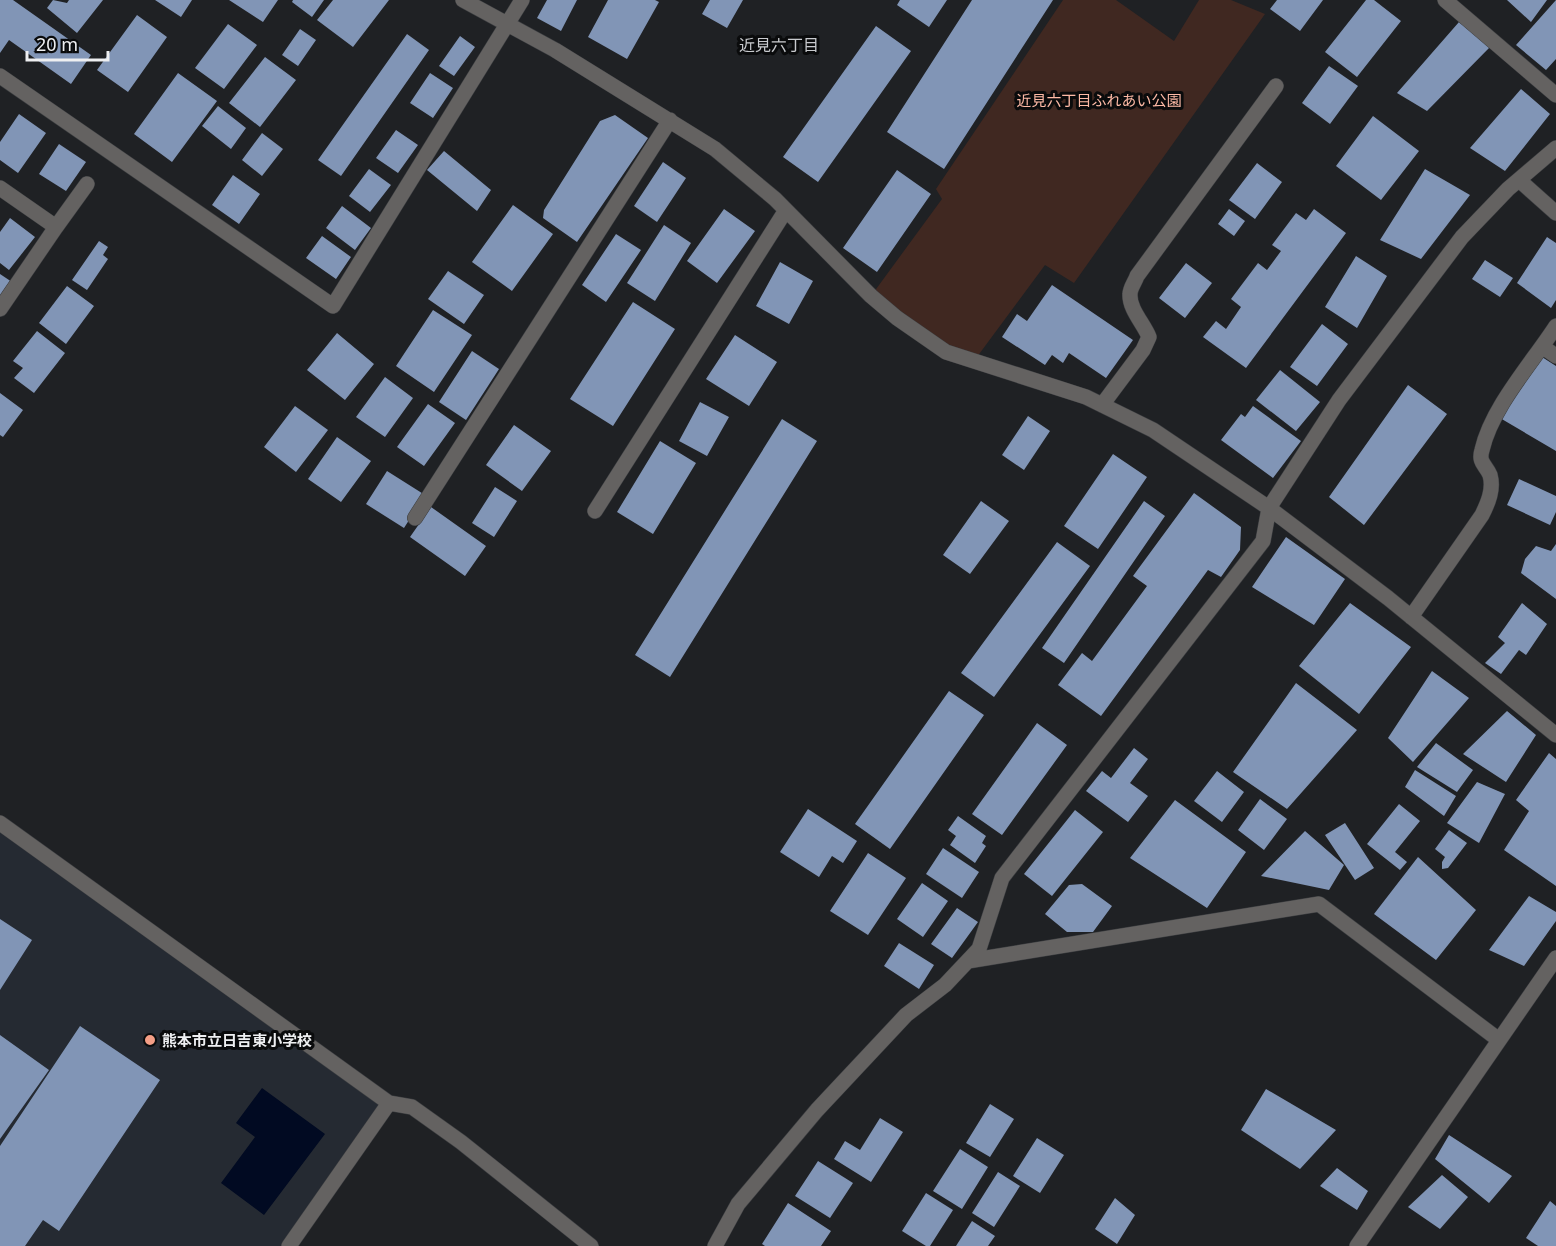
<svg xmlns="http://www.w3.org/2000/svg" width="1556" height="1246" viewBox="0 0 1556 1246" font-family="'Noto Sans','Noto Sans JP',sans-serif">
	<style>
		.built { fill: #252a32 }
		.green { fill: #402821 }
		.water { fill: #010a22 }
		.building { fill: #8195b6 }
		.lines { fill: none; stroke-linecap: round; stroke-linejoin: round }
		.street-casing { stroke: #3c3e41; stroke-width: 16 }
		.street { stroke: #646261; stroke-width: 15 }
		.poi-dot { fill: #f49e86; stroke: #0a0b0c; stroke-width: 2 }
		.labels { text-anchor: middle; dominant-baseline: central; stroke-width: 6; stroke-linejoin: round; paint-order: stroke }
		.park-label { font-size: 15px; fill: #febaa6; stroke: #0a0b0c }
		.poi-label { font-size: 15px; font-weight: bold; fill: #eeeff1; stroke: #0a0b0c; text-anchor: start }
		.neighbourhood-label { font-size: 16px; fill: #c8cace; stroke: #0a0b0c }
	</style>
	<rect width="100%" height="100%" fill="#1f2124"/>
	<!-- built -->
	<path class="built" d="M0,823l389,280 -100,143h-289z"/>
	<!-- green -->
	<path class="green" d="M1063,0h53l58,41 25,-41h32l34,14 -191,269 -29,-18 -71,96 -103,-65 71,-97 -6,-10z"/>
	<!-- water -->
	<path class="water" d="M262,1088l63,46 -61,81 -43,-32 34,-46 -19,-14z"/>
	<!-- building -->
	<path class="building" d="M0,0h13l78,55 -20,29 -62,-44 -9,13z
		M53,0l14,3 2,-3h34l-26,33 -30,-25z
		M155,0h37l-11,17z
		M229,0h49l-15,22z
		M293,0h31l-12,17 -20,-15z
		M333,0h56l-36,47 -36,-27z
		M547,0h30l-16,31 -24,-13z
		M608,0h47l4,2 -32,57 -39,-22z
		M710,0h33l-16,28 -25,-14z
		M900,0h47l-18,27 -32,-22z
		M972,0h81l-109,169 -57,-37z
		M1277,0h46l-23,31 -30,-22z
		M1366,0h8l27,21 -44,56 -32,-25z
		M1507,0h40l-16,22z
		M1556,0v59l-10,11 -30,-25z
		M137,15l30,22 -39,55 -31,-22z
		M1459,22l31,25 -63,64 -30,-18z
		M228,24l29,21 -33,44 -29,-21z
		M876,26l35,25 -93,131 -35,-25z
		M300,29l16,11 -18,26 -16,-11z
		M407,34l22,16 -88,126 -23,-16z
		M460,36l15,11 -21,29 -15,-10z
		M265,57l31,23 -36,47 -31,-24z
		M1329,66l29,20 -28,38 -28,-21z
		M178,73l39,28 -45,61 -38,-28z
		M430,73l23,15 -20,30 -23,-15z
		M1521,89l29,25 -45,57 -35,-23z
		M218,106l28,22 -15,21 -29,-23z
		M19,114l27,19 -28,40 -18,-13v-18z
		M615,115l33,23 -71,104 -34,-24 1,-8 56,-89z
		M1373,116l46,35 -38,49 -45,-34z
		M396,130l22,15 -20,28 -22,-15z
		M262,133l21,16 -21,27 -20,-16z
		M59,144l27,18 -20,29 -27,-17z
		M444,151l47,39 -14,21 -50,-41z
		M663,162l23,16 -29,44 -23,-16z
		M1257,163l25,19 -27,37 -26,-19z
		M369,169l22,16 -21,27 -21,-16z
		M1425,169l45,26 -49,64 -41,-19z
		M897,170l34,24 -54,78 -34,-24z
		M233,175l27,19 -21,30 -27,-19z
		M513,205l40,29 -41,57 -40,-29z
		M342,206l29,22 -16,22 -29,-22z
		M724,209l31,22 -38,52 -30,-22z
		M1229,209l16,12 -11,15 -16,-12z
		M1314,209l32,24 -100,135 -43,-31 13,-16 10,8 15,-22 -10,-8 27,-36 9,7 14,-19 -9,-6 24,-32 10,7z
		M10,218l25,19 -26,33 -9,-7v-31z
		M664,225l27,18 -36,58 -28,-18z
		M616,234l25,16 -35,52 -24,-17z
		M322,236l29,21 -15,22 -30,-21z
		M1547,237l9,6v57l-5,8 -34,-25z
		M99,241l9,6 -5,8 5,4 -21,31 -15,-10z
		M1356,256l31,20 -30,52 -32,-21z
		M1485,260l28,18 -13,19 -28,-18z
		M780,262l33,19 -24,43 -33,-18z
		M1186,263l26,20 -27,35 -26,-20z
		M448,271l36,24 -20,29 -36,-25z
		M0,274l12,8 -12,16z
		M1052,285l81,55 -27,38 -37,-25 -6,10 -11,-8 -7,10 -43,-28 15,-23 10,7z
		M67,286l27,20 -28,38 -27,-21z
		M633,302l42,27 -62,97 -43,-27z
		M433,310l39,25 -38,57 -38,-26z
		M1322,324l26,20 -31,42 -27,-19z
		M37,331l28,22 -31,40 -20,-15 9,-10 -10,-7z
		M337,333l37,31 -29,36 -38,-30z
		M735,335l42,27 -28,44 -43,-27z
		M472,351l27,18 -33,51 -27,-18z
		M1542,357l14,9v85l-56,-33z
		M1280,370l40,32 -24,29 -40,-31z
		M385,377l28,21 -28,39 -29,-20z
		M1408,385l39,29 -83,111 -35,-28z
		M0,393l23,17 -20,27 -3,-2z
		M700,402l29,15 -22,39 -28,-15z
		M428,404l27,19 -31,43 -27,-19z
		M295,406l33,24 -32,42 -32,-25z
		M1253,406l48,35 -28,37 -52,-38 20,-26 4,3z
		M1028,416l22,15 -26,39 -22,-15z
		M782,419l35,22 -147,236 -35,-22z
		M514,425l37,26 -29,40 -36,-26z
		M337,437l34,24 -30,41 -33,-23z
		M660,441l36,22 -43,71 -36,-22z
		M1113,454l34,23 -49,72 -34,-23z
		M387,471l38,24 -21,33 -38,-24z
		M1519,479l37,17v16l-6,13 -43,-20z
		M495,487l22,14 -23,36 -22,-14z
		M1194,493l47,34 -1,23 -19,27 -13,-7 -107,146 -43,-31 24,-32 10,8 55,-75 -14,-10z
		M981,501l28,20 -39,53 -27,-19z
		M1144,501l21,15 -101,147 -22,-15z
		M431,507l55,39 -21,30 -55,-39z
		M1286,537l59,42 -31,46 -62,-38z
		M1057,542l33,24 -96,131 -33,-24z
		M1556,544v55l-35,-26 4,-14 11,-13 15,5z
		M1350,603l61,44 -52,67 -60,-48z
		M1522,603l25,21 -21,31 -7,-5 -18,24 -16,-11 20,-20 -7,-6z
		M1432,671l37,27 -56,64 -25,-24z
		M1296,683l61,47 -70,79 -54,-37z
		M949,691l35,24 -94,134 -35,-25z
		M1507,711l29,24 -30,47 -43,-28z
		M1037,723l30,22 -65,90 -30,-21z
		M1436,743l37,27 -16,22 -40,-25z
		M1134,748l14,11 -18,24 18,13 -20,26 -42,-31 16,-20 9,7z
		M1549,753l7,6v127l-52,-36 25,-39 -13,-11z
		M1415,770l41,26 -12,20 -39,-29z
		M1217,771l27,21 -22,30 -28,-21z
		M1477,782l28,12 -26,49 -32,-20z
		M1260,799l27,20 -23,31 -26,-20z
		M1175,800l71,52 -39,56 -77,-50z
		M1399,804l21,17 -25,31 12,10 -7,8 -33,-26z
		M808,809l49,32 -14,22 -11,-7 -13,21 -39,-25z
		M1075,810l28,22 -51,64 -28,-22z
		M958,816l28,20 -4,7 4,3 -11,17 -25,-18 6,-9 -8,-6z
		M1345,823l29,45 -19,12 -30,-45z
		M1449,830l18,13 -19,25 -6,1v-7l3,-5 -10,-8z
		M1305,831l39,34 -15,25 -68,-14z
		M943,848l36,24 -17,26 -36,-24z
		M868,853l38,25 -38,57 -38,-24z
		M1418,857l58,53 -40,50 -62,-46z
		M922,883l26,18 -25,36 -26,-18z
		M1082,884l30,22 -19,26h-26l-22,-18 24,-29z
		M1529,896l27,16v9l-32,45 -35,-16z
		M957,908l21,14 -26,36 -21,-14z
		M0,919l32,21 -32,50z
		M899,943l35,22 -15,24 -35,-23z
		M80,1026l80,54 -101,151 -16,-11 -18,26h-25v-100z
		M0,1035l49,35 -49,69z
		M1266,1089l70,41 -36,39 -59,-39z
		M990,1104l24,15 -24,38 -24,-14z
		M880,1118l23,14 -32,50 -37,-23 11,-18 15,9z
		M1449,1135l63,41 -23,27 -54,-44z
		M1037,1138l27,17 -24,38 -27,-17z
		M960,1149l28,18 -26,42 -29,-18z
		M818,1161l35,22 -23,35 -35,-22z
		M1337,1168l31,23 -11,19 -37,-24z
		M998,1172l22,14 -26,41 -22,-14z
		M1442,1175l26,22 -28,32 -32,-22z
		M926,1193l27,17 -23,36h-4l-24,-15z
		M1115,1198l20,17 -18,29 -22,-15z
		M1550,1201l6,5v40h-18l-12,-8z
		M788,1203l43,28 -10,15h-56l-3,-2z
		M972,1221l23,15 -7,10h-32z"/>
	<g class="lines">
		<!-- street casing -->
		<g class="street-casing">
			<path id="street" d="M463,0l92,50 160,99 60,50 96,97 26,22 49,34 140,45 67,33 116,78 119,90 168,137
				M1445,0l111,95
				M0,76l333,230 189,-306
				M1519,180l37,33
				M0,188l56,39 -56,82
				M56,227l31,-43
				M1543,347l13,9
				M1102,405l41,-55 6,-13c-5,-13 -20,-28 -19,-43 0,-6 5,-12 7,-18l139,-190
				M595,511l191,-301
				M415,518l255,-398
				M1411,617l71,-102c6,-12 12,-26 8,-40 -4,-10 -12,-12 -8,-25 10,-43 50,-87 74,-124
				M0,823l389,280 23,4 49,35 130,104
				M968,961l351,-57 180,136
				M289,1246l100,-143
				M715,1246l23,-42 79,-94 89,-95 39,-30 34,-36 23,-71 261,-337 6,-33 70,-108 123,-163 46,-48 48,-41
				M1357,1246l199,-288"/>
		</g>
		<!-- street -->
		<use href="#street" class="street"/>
	</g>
	<!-- markers -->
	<circle class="poi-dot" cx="150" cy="1040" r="6"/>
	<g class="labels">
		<!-- park labels -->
		<g class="park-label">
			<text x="1099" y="100">近見六丁目ふれあい公園</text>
		</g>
		<!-- poi labels -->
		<g class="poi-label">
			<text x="162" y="1040">熊本市立日吉東小学校</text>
		</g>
		<!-- neighbourhood labels -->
		<g class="neighbourhood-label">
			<text x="779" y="45">近見六丁目</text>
		</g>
	</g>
	<!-- scale -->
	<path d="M27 51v9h81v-9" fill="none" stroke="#eeeff1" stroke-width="3"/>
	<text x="36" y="51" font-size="18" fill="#eeeff1" stroke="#0a0b0c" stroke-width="4.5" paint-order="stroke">20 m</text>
</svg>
